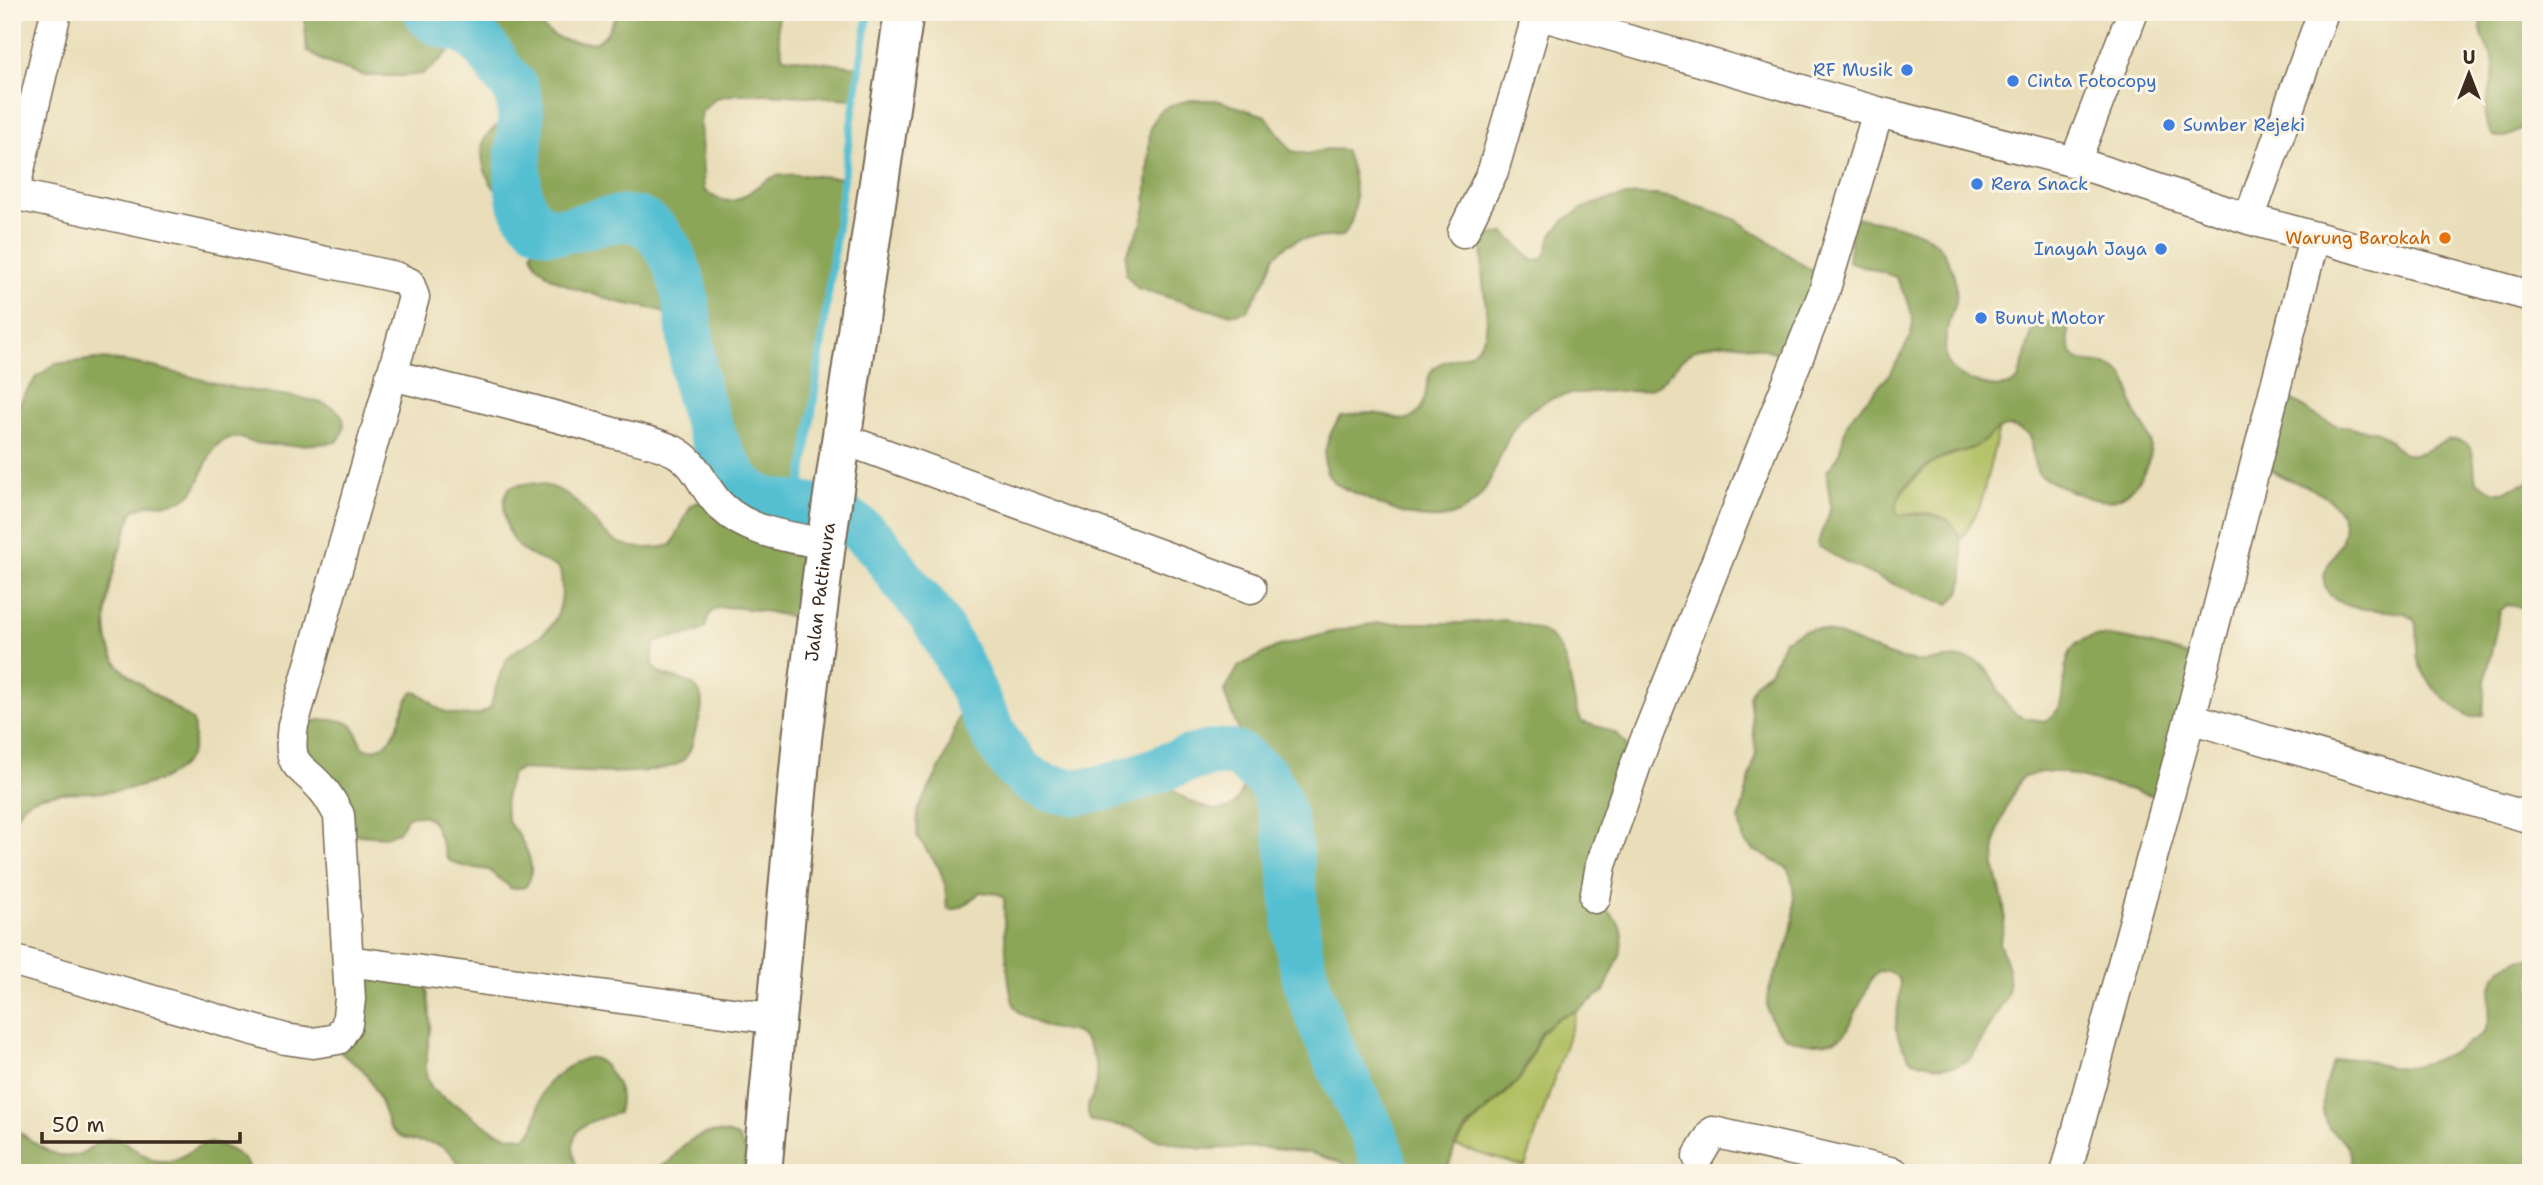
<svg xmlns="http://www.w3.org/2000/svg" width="2543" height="1185" viewBox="0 0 2543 1185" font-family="'Shantell Sans',sans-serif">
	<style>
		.green { fill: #b0bf62; stroke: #767440; stroke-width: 2 }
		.forest { fill: #8ca658; stroke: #64683b; stroke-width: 2 }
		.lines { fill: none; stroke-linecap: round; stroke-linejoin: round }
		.stream { stroke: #55bfd2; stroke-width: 8 }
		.river { stroke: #55bfd2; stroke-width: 47 }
		.street-casing { stroke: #786954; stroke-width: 33 }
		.primary-casing { stroke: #786954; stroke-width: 42 }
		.street { stroke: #fff; stroke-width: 30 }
		.primary { stroke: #fff; stroke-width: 38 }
		.shop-dot { fill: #3f7fe0; stroke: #fcf5e5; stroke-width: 2.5 }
		.food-dot { fill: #e8710a; stroke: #fcf5e5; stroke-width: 2.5 }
		.labels { text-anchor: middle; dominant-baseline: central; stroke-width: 6; stroke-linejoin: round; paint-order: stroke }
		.shop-label { font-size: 18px; fill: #366cbe; stroke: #fcf5e5; text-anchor: start }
		.food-label { font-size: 18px; fill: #c56008; stroke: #fcf5e5; text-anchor: end }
		.street-label { font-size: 18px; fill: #3b2a1e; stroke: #fcf5e5 }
	</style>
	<rect width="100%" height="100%" fill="#fcf5e5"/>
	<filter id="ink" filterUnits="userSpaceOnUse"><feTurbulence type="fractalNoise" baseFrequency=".0143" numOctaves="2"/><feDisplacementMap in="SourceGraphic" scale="14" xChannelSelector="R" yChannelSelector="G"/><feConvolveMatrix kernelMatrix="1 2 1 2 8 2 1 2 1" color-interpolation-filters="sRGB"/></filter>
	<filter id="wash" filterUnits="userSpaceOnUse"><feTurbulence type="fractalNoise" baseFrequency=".00686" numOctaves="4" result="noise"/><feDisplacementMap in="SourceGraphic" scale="28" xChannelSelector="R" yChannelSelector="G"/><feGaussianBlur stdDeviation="1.57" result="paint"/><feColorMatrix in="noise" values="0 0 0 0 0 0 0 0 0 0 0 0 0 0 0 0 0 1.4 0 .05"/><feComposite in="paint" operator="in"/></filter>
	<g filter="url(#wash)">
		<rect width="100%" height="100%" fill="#e9deb9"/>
		<!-- green -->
		<path class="green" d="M1999,429l-19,77 -18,33c-9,-16 -21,-27 -40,-26 -8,0 -15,2 -23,2l-3,-3v-8l7,-14 30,-29 38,-12z
			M1577,1011l-52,156 -70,-21c17,-25 41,-41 61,-63 25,-28 12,-61 61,-72z"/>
		<!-- forest -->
		<path class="forest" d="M304,12h229c13,29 36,31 64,30l9,-8 12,-22h161c-3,16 0,30 4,45l76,10 -5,32 -83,-5h-34l-21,4 -14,13 -2,12 4,67c36,29 45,-7 73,-14 15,-4 50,1 67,2l-29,222 -17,106c-14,-1 -29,-1 -42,-8 -28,-17 -50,-77 -59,-108 -5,-19 -4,-39 -6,-59l-32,-21 -42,-8 -46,-15 -21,-10 -14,-13 -4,-11 8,-27c-28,-21 -58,-36 -58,-75 0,-11 7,-21 17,-26 7,-3 15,-4 22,-6l-5,-30 -38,-50 -21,4 -23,23 -12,8 -19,2h-37l-41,-14 -18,-11z
			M2480,12h51c0,28 5,86 -6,110 -7,13 -20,17 -32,14 -19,-27 2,-44 1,-70 0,-10 -7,-17 -10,-26 -4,-9 -4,-19 -4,-28z
			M1190,100h26l50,16 25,35 17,3 19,-5 18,1c10,26 18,63 -3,86l-42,3 -13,6 -12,11 -8,21 -20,34 -13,3 -24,-4 -73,-22 -11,-13v-20l16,-32 4,-16 4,-79 8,-15 10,-7z
			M1637,195h19l22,4 57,20 86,58 -23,83c-33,-12 -82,-29 -113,-3 -13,11 -21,29 -40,33 -8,2 -19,1 -27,1 -34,1 -69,0 -94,25 -31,31 -25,85 -73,100 -31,9 -69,-10 -96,-23 -7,-3 -18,-7 -23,-13 -16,-16 -3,-49 9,-63 10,-1 22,-5 32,-4 19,2 38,18 50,-9 5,-11 2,-31 14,-39 10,-6 24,-6 35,-13 23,-16 13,-47 11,-70 -2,-14 0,-28 0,-42l11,-6 11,-1 27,27 11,-1c6,-8 5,-18 10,-25 18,-28 54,-36 84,-39z
			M1854,217c24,5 69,10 85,29 12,14 19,37 17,55 -1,7 -5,13 -7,20 -8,35 -7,51 29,62 14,5 28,6 40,-3l15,-52 32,-11 3,3c-3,65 26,27 54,54 10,11 8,28 14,40 6,13 15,17 15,33 -1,20 -17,49 -39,53 -15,3 -38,-7 -51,-14 -7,-3 -18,-7 -23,-13 -6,-10 -6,-26 -8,-37 -6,-4 -13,-9 -20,-9 -13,-1 -23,13 -33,19 -9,5 -21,6 -32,10 -20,8 -49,32 -49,55l3,4c20,1 27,-5 48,5 18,9 19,55 13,72 -3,5 -7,8 -11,12 -48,-15 -89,-32 -131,-58 0,-14 12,-24 12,-39 1,-12 -4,-24 -3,-36l11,-14 9,-33 8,-12 36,-39 20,-37 2,-16 -4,-16 -13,-27 -48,-16z
			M97,359c48,2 91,18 138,29 25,5 82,9 100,21 13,8 10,23 2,33 -26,3 -55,5 -81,1 -7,-1 -13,-5 -20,-6 -6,0 -11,2 -15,5 -17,12 -17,42 -34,55 -18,13 -38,0 -55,16 -13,40 -45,120 -10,156 21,20 48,34 71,52 5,29 -5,47 -33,59 -18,7 -34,10 -53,12 -22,1 -55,-2 -76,8 -10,5 -15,14 -19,25v-411l24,-36 19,-14z
			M2275,389c21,11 41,31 65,37 13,3 26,2 38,6 12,4 16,20 29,22 20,4 42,-26 61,-9 8,9 5,25 8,36 32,21 25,7 55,0v127l-24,-3 -7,6 -15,71 -2,33 -12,2c-21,-11 -46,-33 -53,-57 -4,-14 6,-37 -10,-45 -3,-3 -11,-3 -15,-3 -21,-4 -52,0 -65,-20 -19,-28 34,-47 10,-83 -18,-26 -54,-24 -75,-46z
			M530,483c12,1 26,4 36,11 31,21 34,53 79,54 9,0 18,0 27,-3l19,-40 8,-3 127,42 -10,78c-20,-4 -84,-20 -101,-13 -7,4 -8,12 -10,19 -15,11 -34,6 -49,14 -16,48 30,26 43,50 6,11 1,26 -3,37 -3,10 -5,26 -15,33 -28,18 -125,8 -160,7l-9,4c-5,13 -9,30 -5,45 1,6 8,12 12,18 10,16 19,36 6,51l-13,2 -23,-19 -27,-4 -14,-6 -15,-38 -8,-6 -10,-1 -7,2 -10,15 -13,5 -26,-2 -19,-11 -47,-99c18,-3 37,-9 55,-2 15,6 6,31 27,26 6,-2 11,-4 14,-8 13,-14 11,-35 24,-49 11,1 15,9 23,15 14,9 42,13 54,1 5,-15 8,-33 16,-47 6,-9 17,-15 26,-20 28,-15 34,-40 28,-71 -12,-10 -28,-11 -39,-21 -15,-12 -23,-46 -11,-62z
			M1506,620c44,10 56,17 65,64 3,14 4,26 11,38 34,10 39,8 54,42l-41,133 23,25 5,12 -3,21 -16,36 -27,20 -16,5 -19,15 -24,50 -51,47 -12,18 -8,27h-91l-16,-11 -30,-9 -55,-6 -53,2 -46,-10 -27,-12 -38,-6c-8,-13 1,-22 5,-35 3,-11 -2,-33 -8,-42 -10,-16 -23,-13 -38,-16 -5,-1 -30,-13 -33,-18 -11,-11 -13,-94 -13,-112l-5,-4 -19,-2c-10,9 -19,21 -33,16l-2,-23 -6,-17 -22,-32 1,-26 26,-50 15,-44 7,-6 15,-3c11,22 25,53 44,68 18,15 50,20 72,15 18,-3 35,-11 52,-17 14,10 29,23 45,30 51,25 54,-22 48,-60 -3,-17 -13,-34 -18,-51l15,-26 37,-19 68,-18 34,-6h84z
			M1817,629c34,6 63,29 98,32 19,2 41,-7 60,0 22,9 23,44 44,55 7,3 18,4 26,5 20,-13 18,-23 20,-46 0,-11 4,-26 14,-33 27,-18 96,11 125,19l-36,138 -109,-27h-18l-20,6c-14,27 -30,58 -26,89 5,33 17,41 4,76 17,43 13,47 -11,85 -7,10 -10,25 -20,32 -16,13 -42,5 -58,-1 -7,-11 -14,-22 -14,-36 0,-22 17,-52 -17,-52l-7,7 -25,53c-9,11 -21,12 -34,12 -11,1 -27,-4 -34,-12 -27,-30 -2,-54 8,-84 8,-24 10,-56 1,-79l-33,-17 -11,-9 -5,-21 17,-68 -7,-57 6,-13 16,-13 13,-30 20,-10z
			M2520,959h11v214h-178c-1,-10 -2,-24 -9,-32 -5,-5 -13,-8 -16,-15 -11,-19 -3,-45 5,-64 27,-10 32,1 57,5 31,3 62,-13 87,-29 21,-14 6,-47 20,-65 6,-8 15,-10 23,-14z
			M348,961l78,25c3,15 5,29 4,44 -1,20 -12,46 6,62 9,8 22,13 32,21 19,15 34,25 58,24 14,-11 10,-31 17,-46 5,-11 36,-35 49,-33 11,2 18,14 23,23 6,11 6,20 3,32 -32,9 -53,13 -42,52 4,2 10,6 15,7 16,3 62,0 76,-9 6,-4 10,-12 15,-16 17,-15 36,-18 56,-10l8,16 -2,20h-283c-15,-47 -47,-19 -70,-44 -3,-3 -4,-11 -6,-15 -5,-14 -13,-33 -22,-44 -8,-9 -19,-10 -24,-22z
			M12,1127c16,10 32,26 51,29 22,2 27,-12 44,-17 19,-4 35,21 54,22 33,2 34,-34 73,-9 8,5 15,12 16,21h-238z"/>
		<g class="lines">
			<!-- stream -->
			<path class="stream" d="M798,506c27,-164 42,-330 71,-494"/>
			<!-- river -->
			<path class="river" d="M427,12c8,15 23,12 37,19 17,8 26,23 36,38 4,7 13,13 16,21 16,38 -18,108 22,135 32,21 85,-29 118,7 37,42 31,102 40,152 6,30 21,65 37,90 19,31 46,28 77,32 21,3 47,19 62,34 14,12 21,28 32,42 7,10 16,18 23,27 14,18 25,41 36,61 14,29 38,88 63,106 55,40 122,-9 177,-21 11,-3 26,-4 35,0 6,3 10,7 14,11 4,3 11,7 14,11 31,44 24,129 35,182 10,46 30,90 51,132 12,26 30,53 33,82"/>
		</g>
	</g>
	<g filter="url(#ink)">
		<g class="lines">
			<!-- street casing -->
			<g class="street-casing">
				<path id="street" d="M1530,12l348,100 197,50 174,57 282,77
					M2075,162l58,-150
					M12,200l44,-188
					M2249,219l74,-207
					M1463,232l30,-61 45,-157
					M391,375c71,17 142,34 212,55 23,7 49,10 71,21 25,13 29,39 48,56 27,26 68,30 104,37
					M840,442l14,1 397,145
					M2190,718l341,100
					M1595,898l6,-33 35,-101 188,-472 54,-180
					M12,960l273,79 28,4 25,-4 9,-15 3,-25 -11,-184c-5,-8 -9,-17 -15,-24 -25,-30 -37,-20 -31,-66l121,-428 -5,-14 -14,-6 -382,-83
					M348,961l428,58
					M1698,1157l15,-25 181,41
					M2066,1173l124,-455 124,-480"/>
			</g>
			<!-- primary casing -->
			<g class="primary-casing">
				<g id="primary">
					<path id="s1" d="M762,1173l40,-434 24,-195 78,-532"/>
				</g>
			</g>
			<!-- street -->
			<use href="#street" class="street"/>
			<!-- primary -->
			<use href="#primary" class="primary"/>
		</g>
	</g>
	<!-- markers -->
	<g class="shop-dot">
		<circle cx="1907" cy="70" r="7"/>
		<circle cx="2013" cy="81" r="7"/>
		<circle cx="2169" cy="125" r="7"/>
		<circle cx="1977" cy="184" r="7"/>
		<circle cx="2161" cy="249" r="7"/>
		<circle cx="1981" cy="318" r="7"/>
	</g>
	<circle class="food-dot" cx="2445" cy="238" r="7"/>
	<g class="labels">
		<!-- shop labels -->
		<g class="shop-label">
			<text x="1893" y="70" text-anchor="end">RF Musik</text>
			<text x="2027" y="81">Cinta Fotocopy</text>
			<text x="2183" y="125">Sumber Rejeki</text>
			<text x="1991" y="184">Rera Snack</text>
			<text x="2147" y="249" text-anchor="end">Inayah Jaya</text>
			<text x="1995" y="318">Bunut Motor</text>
		</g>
		<!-- food labels -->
		<g class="food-label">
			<text x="2431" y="238">Warung Barokah</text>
		</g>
		<!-- street labels -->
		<g class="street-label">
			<text stroke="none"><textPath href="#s1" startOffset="584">Jalan Pattimura</textPath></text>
		</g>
	</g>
	<!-- margin -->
	<rect width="2543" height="1185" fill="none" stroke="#fcf5e5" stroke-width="42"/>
	<!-- north arrow -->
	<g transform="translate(2469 74)" stroke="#fcf5e5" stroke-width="5" paint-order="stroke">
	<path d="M0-5L12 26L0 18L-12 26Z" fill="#3b2a1e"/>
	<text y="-10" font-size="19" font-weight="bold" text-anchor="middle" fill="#3b2a1e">U</text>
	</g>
	<!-- scale -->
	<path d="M42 1132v10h198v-10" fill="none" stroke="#3b2a1e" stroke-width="3.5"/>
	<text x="52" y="1132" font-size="21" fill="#3b2a1e" stroke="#fcf5e5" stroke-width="5" paint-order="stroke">50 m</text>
</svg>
